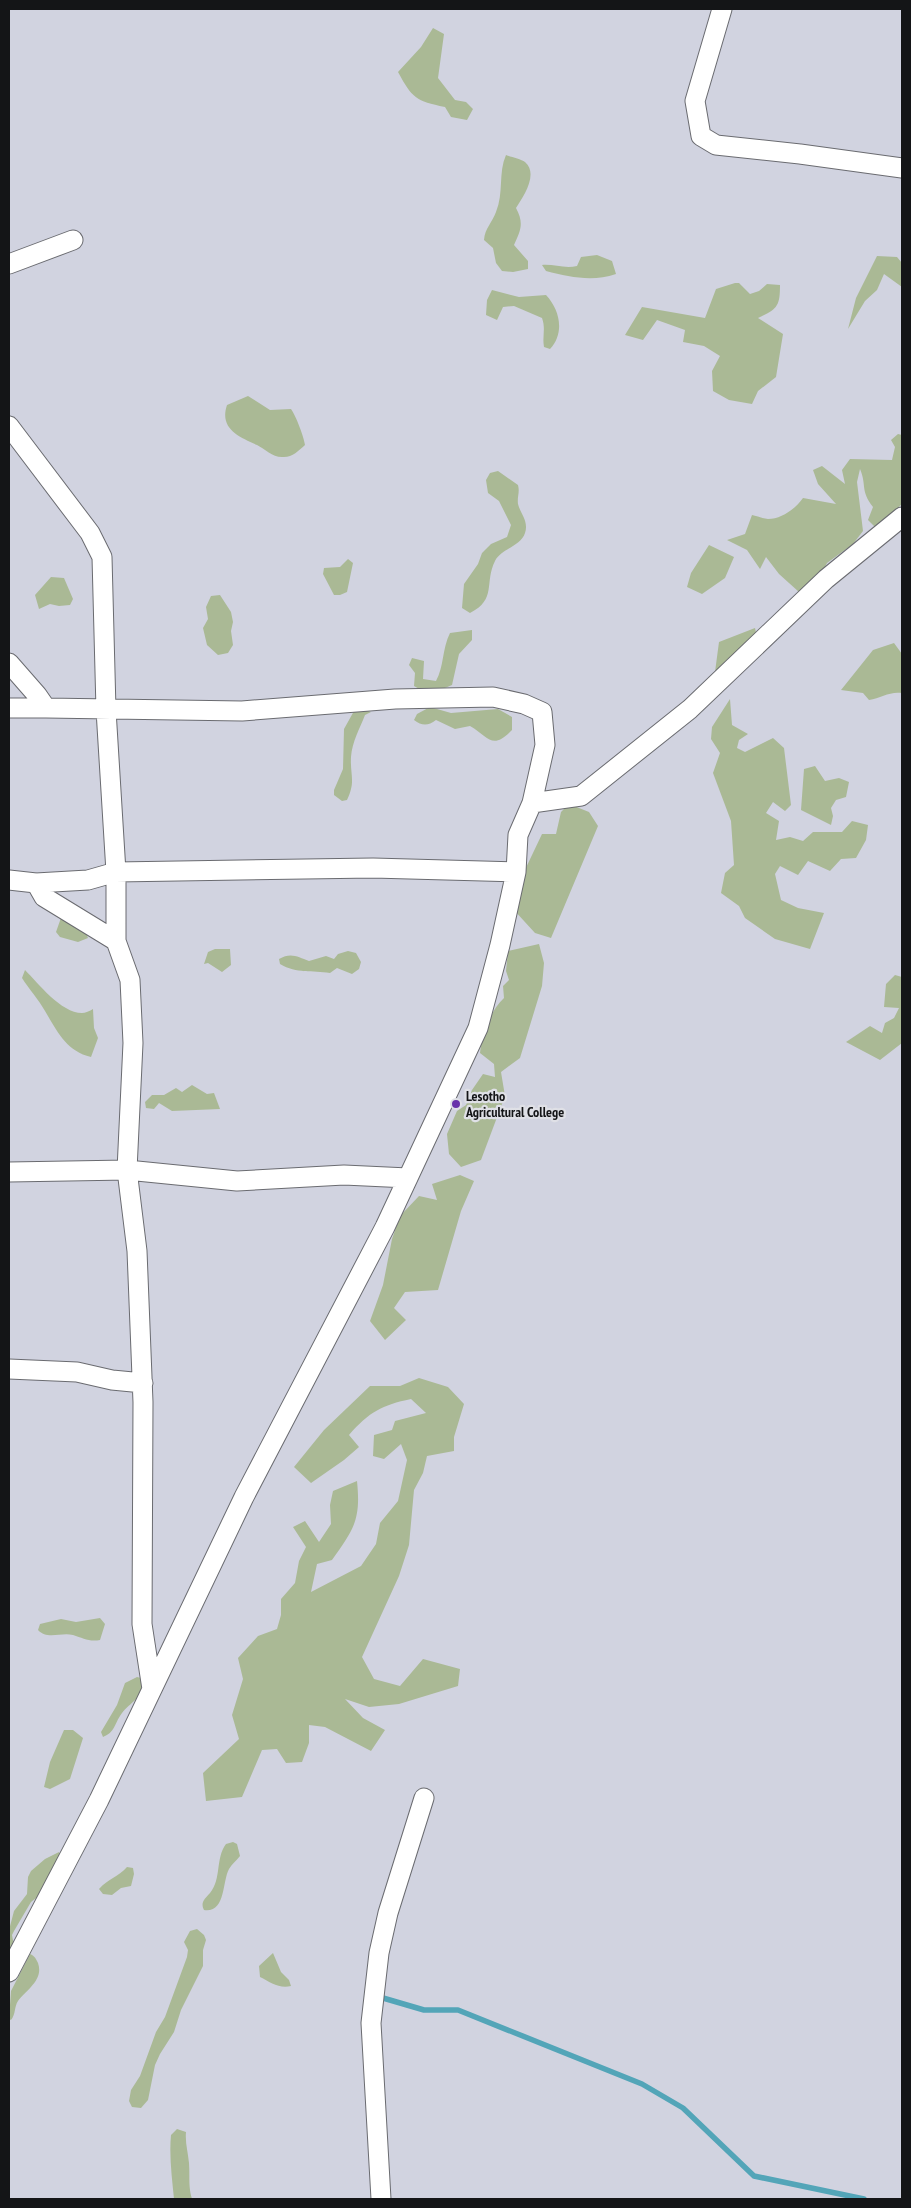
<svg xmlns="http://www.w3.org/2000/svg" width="911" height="2208" viewBox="0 0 911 2208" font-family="'PT Sans Narrow',sans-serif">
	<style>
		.built { fill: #d1d3e0 }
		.green { fill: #aab995 }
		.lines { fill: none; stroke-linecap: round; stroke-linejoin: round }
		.stream { stroke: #53a5b8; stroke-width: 5.5 }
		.minor-casing { stroke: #6a6b70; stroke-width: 21 }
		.minor { stroke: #fff; stroke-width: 19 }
		.poi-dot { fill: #6933aa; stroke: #dfe0e6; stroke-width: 2 }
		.labels { text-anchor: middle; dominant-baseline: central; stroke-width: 4.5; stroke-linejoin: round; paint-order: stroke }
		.poi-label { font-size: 14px; font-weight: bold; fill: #141517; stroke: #dfe0e6; text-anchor: start }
	</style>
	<rect width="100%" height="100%" fill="#dfe0e6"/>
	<!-- built -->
	<path class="built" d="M9,9h893v2190h-893z"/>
	<!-- green -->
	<path class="green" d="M433,28l11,6 -6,44 17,22 11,2 7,7 -6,11 -16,-3 -6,-10c-29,-6 -33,-9 -47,-35l23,-25z
		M506,155c5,2 15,4 19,7 14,12 -2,35 -9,46 8,15 5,22 -2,37l14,16v8l-15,3 -11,-1 -6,-8 -3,-15 -9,-8c1,-12 8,-17 12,-28 8,-19 2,-39 10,-57z
		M597,255l15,6 4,13c-24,8 -46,3 -70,-3l-4,-6c12,-1 23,4 35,1l4,-9z
		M877,256l20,1 5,6v24l-18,-13 -7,16 -12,11 -17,28 8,-31z
		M735,283h4l11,11 9,-3 8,-7 13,1c0,22 -3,24 -22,33l25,16 -7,43 -18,14 -6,13 -23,-4 -16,-9 -1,-20 8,-15 -16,-10 -21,-4 2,-12 -28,-10 -14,20 -18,-5 17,-28 63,11 11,-29z
		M492,290l27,7 27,-2c14,15 19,38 4,54l-6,-2c-2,-11 2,-18 -2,-29l-28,-12 -11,1 -6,13 -11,-5 1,-15z
		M248,396l22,14 21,-1c5,7 13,28 14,36 -7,6 -13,13 -23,12 -10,0 -17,-8 -25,-12 -18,-8 -38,-16 -30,-40z
		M898,434l4,1v69l-26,24 -8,-8 5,-13c-13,-17 -6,-21 -13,-38l-3,13 6,49 -10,13 -26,19 -9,18 -19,11 -20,-18 -13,-17 -6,12 -13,-19 -20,-10 18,-6 7,-19c5,1 12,4 16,4 14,0 28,-11 35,-21l33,6 -18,-20 -5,-14 9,-4 23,18 -3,-14 8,-11 42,1 3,-13 -4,-7z
		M498,471l20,14c2,7 -1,12 0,19 2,9 11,17 7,29 -4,13 -24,16 -30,28 -11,22 2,38 -25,52l-8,-5 2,-24 14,-20 4,-11 9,-9 16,-7 4,-12 -12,-24 -11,-8 -2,-13 4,-7z
		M709,545l25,12 -9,21 -23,16 -15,-7 4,-14z
		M348,559l5,4 -6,29 -7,3h-6l-11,-21 1,-6 16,-1z
		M51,577l13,1 9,21 -3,6 -11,1 -9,-2 -11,5 -4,-14z
		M220,595l11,17 2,10 -2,9 2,14 -5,8 -10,2 -11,-10 -4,-17 5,-9 -2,-12 5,-11z
		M755,628l2,9 -36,36 -6,-1 4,-30z
		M472,630v10l-13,14 -7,31c-12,6 -26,9 -38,1l1,-13 -6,-8 3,-7 12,3 -1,18 13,2c8,-14 6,-32 14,-48z
		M894,643l8,11v39c-12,-2 -21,5 -33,7l-6,-7 -22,-3 32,-40z
		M730,699l2,26 16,9 -9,6 -2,8 8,4 28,-14 11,10 7,57 -6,6 -12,-9 -7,11 13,8 -3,19 14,-3 13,4 10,-9h29l10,-11 16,4 -2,15 -10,18 -15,1 -11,12 -22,-10 -10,14 -18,-9 -5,8 6,26 17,8 26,5 -14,36 -35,-10 -30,-21 -6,-12 -18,-13 4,-20 9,-8 -3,-44 -18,-48 7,-20 -9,-14 1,-12z
		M430,707l21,6 47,-4 14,8v13c-20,21 -23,7 -42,-4l-15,3 -19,-9c-8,6 -14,6 -22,0l3,-6z
		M362,709l9,3 -6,3c-5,13 -13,27 -14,42 -1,19 5,24 -4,43l-5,1 -8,-6v-5l9,-21 1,-40 10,-18z
		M815,766l10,15 14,-3 10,4 -3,15 -10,3 -5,8 2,8 -2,9 -30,-15 3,-41z
		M569,804l20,8 9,14 -47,112 -16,-5 -33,-36 21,-23 19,-40h14l5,-22z
		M62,915l23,15 3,8 -10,4 -18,-5 -4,-5z
		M539,944l5,19 -2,23 -22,72 -19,14 4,24 -24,64 -20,7 -12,-13 -2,-20 10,-23 9,-6 6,-15 11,-16 12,3 -1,-13 -14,-11c2,-18 10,-42 24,-55l-1,-12 6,-6 -3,-9 2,-20z
		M215,949h15l1,16 -9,7 -14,-9 -4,1 4,-12z
		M348,951l8,2 5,9 -2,7 -7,5 -15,-6 -7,5c-18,-3 -33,1 -50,-9l-1,-5c12,-7 19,-2 30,2l17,-5 8,3 4,-5z
		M25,970c13,13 36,43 57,43 3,0 8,-2 11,-4l1,19 4,10 -7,19c-25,-6 -34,-26 -46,-46 -6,-11 -16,-22 -23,-33z
		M895,975l7,2v66l-22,17 -34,-18 24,-16 12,7 3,-10 9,-5 5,-10 -15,-1 2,-23z
		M192,1085l15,9 7,-1 6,16 -48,2 -13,-8 -5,6 -8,-1 -1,-6 7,-7h12l12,-7 6,4z
		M460,1175l14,6 -13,30 -23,79 -33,2 -11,16 12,12 -21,20 -15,-19 13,-36 9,-46 8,-23 19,-20 18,4 -5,-16z
		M419,1378l29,9 16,17 -10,33v14l-27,5 -4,17 -9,17 -5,55 -10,31 -37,81 12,22 26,7 23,-27 37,10 -2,17 -59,18 -30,3 -24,-8 18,19 22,12 -14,21 -46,-24 -16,-2v18l-7,19 -16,1 -9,-14 -15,1 -20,47 -36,4 -3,-28 36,-34 -7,-24 11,-36 -5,-21 20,-22 19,-7 4,-14v-16l14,-16 4,-22 7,-14 -13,-20 12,-6 14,21 12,-18 -1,-19 3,-14 24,-10c4,39 -3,48 -25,79l-15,4 -6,28 50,-26 15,-22 4,-21 18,-22 9,-41 -6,-16 -17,15 -11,-3 1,-21 18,-5 3,-9 31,-8 -15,-14c-29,6 -42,13 -62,36l10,12 -15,13 -33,23 -17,-16 30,-37 46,-44h30z
		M100,1618l5,6 -5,16c-11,2 -17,-2 -27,-5 -12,-3 -26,5 -35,-5l2,-6 21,-5 15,3z
		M137,1677l4,1c4,22 -12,23 -21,38 -6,9 -5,16 -17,21l-2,-5 16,-27 8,-22z
		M64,1730h9l10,8 -13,41 -20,10 -6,-2 6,-25z
		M233,1842l4,2 3,12c-4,5 -8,8 -11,13 -7,13 -3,44 -25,41 -4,-8 1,-11 6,-17 12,-15 5,-34 16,-49z
		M59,1852l2,7 -15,21 2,9 -17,13 -17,29 -2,4 3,16 -6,7v-28l5,-19 13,-17 1,-17 3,-6 14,-12z
		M127,1867l6,1 1,6 -3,12 -10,2 -9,7 -9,-1 -4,-5c9,-10 19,-12 28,-22z
		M197,1929l7,6 2,5 -3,10v16l-22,44 -7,22 -14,22 -5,11 -7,35 -7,8 -9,-1 -3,-6 2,-11 9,-14 16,-44 9,-15 22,-60 1,-7 -4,-8 6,-11z
		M273,1953l8,19 8,8 2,6c-12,3 -21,-4 -31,-9l-1,-11z
		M30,1954c5,2 6,5 8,9 6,17 -12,27 -20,38 -4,6 -2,13 -7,19l-2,-1 2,-28z
		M177,2129l9,3c-1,11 2,20 3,31 1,13 -1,23 3,36h-18c-2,-21 -5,-43 -3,-64z"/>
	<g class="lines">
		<!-- stream -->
		<path class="stream" d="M383,1998l41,12h34l184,74 41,24 71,68 110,23"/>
		<!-- minor casing -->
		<g class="minor-casing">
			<path id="minor" d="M722,9l-27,92 6,35 15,9 84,9 102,14
				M9,264l64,-24
				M9,426l81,107 12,24 4,153 10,162v69l14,39 3,63 -6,127 10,81 6,151 -1,222 10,65
				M9,663l28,32 9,13 196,3 153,-12 98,-2 31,7 18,8 3,33 -13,58 -14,32 -2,37 -16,73 -22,83 -93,199 -141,270 -145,303 -90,172
				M9,708h37
				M532,803l49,-7 109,-87 136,-130 76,-62
				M9,880l27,3 8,14 72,44
				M36,883l52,-3 28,-8 257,-4 143,4
				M9,1172l118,-2 110,11 107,-6 64,3
				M9,1369l68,3 35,8 31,3
				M381,2199l-10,-176 8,-70 9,-40 36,-115"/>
		</g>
		<!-- minor -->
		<use href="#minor" class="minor"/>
	</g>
	<!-- markers -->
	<circle class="poi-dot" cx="456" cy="1104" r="5"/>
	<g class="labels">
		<!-- poi labels -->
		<g class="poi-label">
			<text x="466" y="1096">Lesotho<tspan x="466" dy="16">Agricultural College</tspan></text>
		</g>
	</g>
	<!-- border -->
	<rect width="911" height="2208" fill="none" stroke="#141517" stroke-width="20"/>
</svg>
